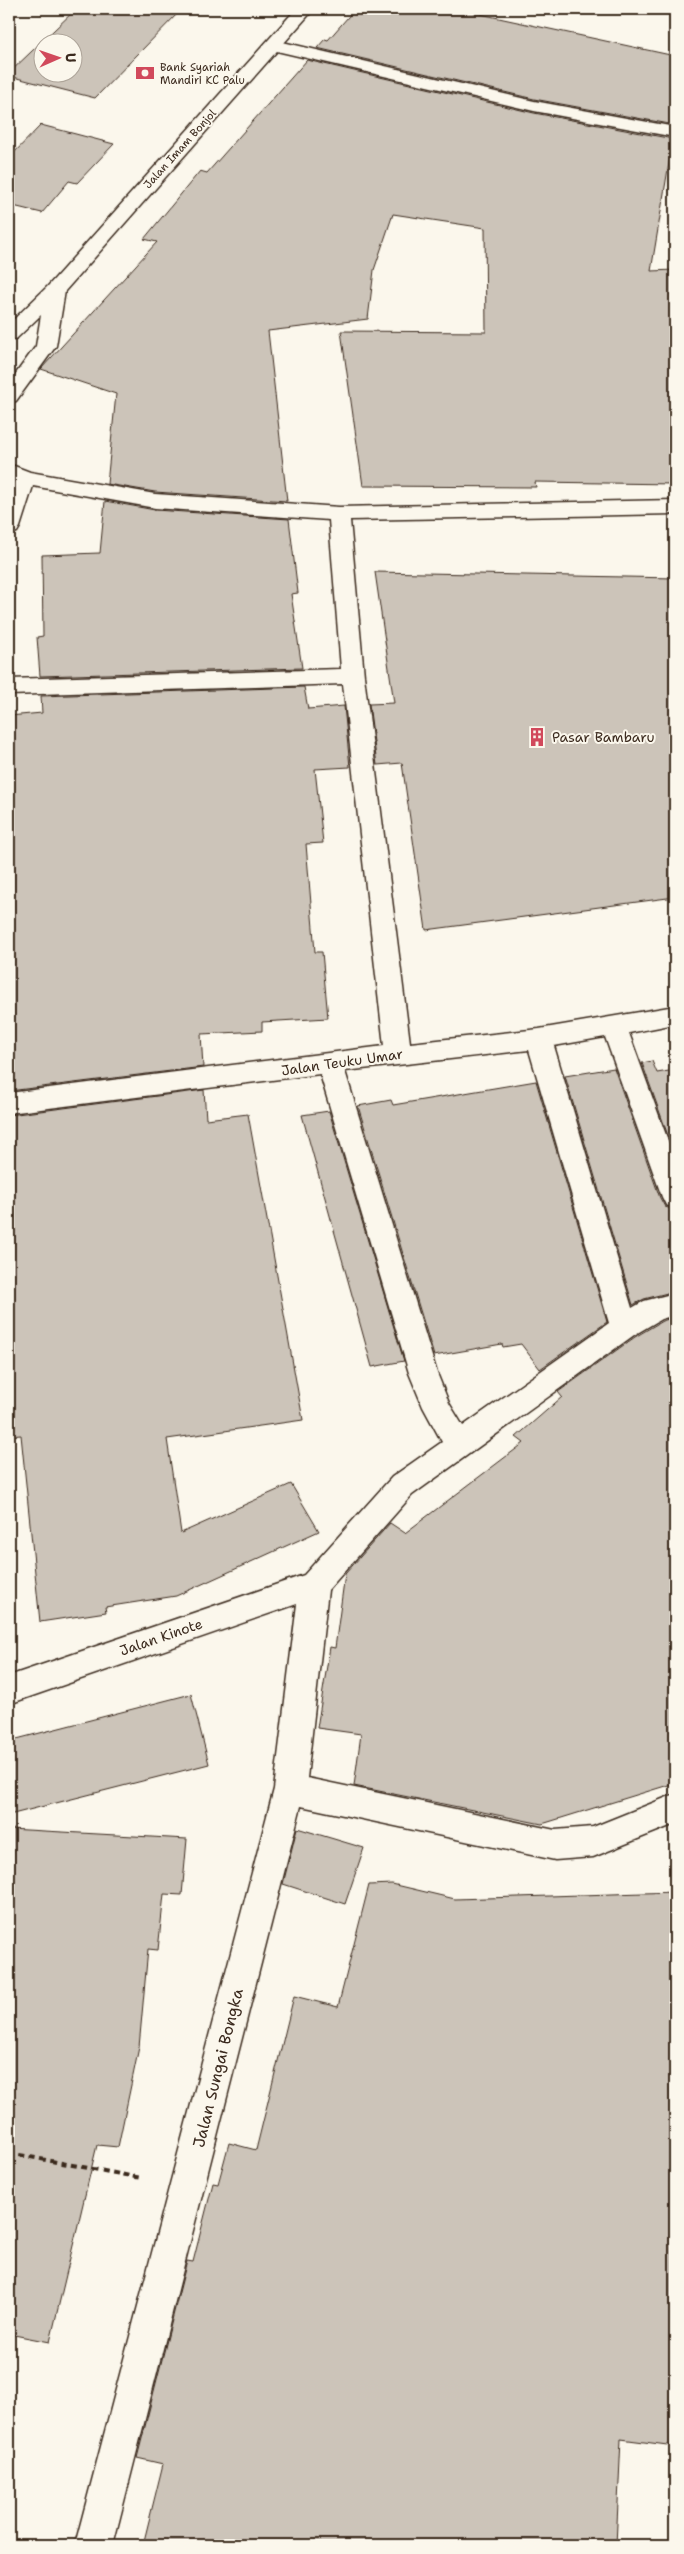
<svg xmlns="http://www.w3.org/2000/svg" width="684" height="2554" viewBox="0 0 684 2554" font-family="'Shantell Sans',sans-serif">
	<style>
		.building { fill: #ccc4b9; stroke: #3b2a1e; fill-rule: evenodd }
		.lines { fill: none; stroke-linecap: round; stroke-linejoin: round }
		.minor-casing { stroke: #3b2a1e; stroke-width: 3 }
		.trunk-casing { stroke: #3b2a1e; stroke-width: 3 }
		.path { stroke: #3b2a1e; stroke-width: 4; stroke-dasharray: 6 4.5; stroke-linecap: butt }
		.minor { fill: #fbf7ec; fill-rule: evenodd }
		.trunk { fill: #fbf7ec; fill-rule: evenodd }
		.labels { text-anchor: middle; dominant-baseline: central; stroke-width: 4; stroke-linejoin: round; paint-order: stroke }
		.far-poi-label { font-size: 11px; fill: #3b2a1e; stroke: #fbf7ec; text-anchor: start }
		.far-street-label { font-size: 11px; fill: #3b2a1e; stroke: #fbf7ec }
		.poi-label { font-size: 14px; fill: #3b2a1e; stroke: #fbf7ec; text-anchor: start }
		.street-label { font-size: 14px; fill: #3b2a1e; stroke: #fbf7ec }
		.near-street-label { font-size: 16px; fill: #3b2a1e; stroke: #fbf7ec }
	</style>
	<rect width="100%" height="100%" fill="#fbf7ec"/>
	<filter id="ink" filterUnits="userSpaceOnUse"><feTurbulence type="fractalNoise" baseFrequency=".02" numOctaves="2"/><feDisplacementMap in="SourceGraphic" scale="10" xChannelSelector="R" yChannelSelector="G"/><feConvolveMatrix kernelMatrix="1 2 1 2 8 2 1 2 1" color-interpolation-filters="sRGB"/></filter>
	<g filter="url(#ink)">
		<!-- building -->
		<path class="building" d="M76,9h106l-87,89 -86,-22v-3zM42,42h30v30h-30z
			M355,9h102l218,47v69l-141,-26 -217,-51 8,-9 3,1z
			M307,60l227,53 139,26 -22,132 24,-1v214l-140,-2 1,5 -173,-1 -22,-155 145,1 -1,-104 -92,-14 -19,56 -6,49 -100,12 19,170 -132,-9 -48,-8 9,-90 -75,-25 116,-127 -13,-3 56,-68 7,2z
			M41,125l73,19 -37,39 -8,-2 -27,32 -33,-8v-47z
			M105,501l50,9 134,9 9,74 -7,1 11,74 -262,8 -3,-39 6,-1 -1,-81 58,-2z
			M375,572l300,6v319l-249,33 -24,-167 -25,2 -8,-61 25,-1z
			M304,687l4,22 36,-3 6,61 -35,2 8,74 -17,1 9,108h7l6,66 -66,4v9l-61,3 2,33 -194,24v-375l33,-3 -1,-17z
			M652,1061l5,12 18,-3v85l-33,-92z
			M614,1068l46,130 5,9 10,3v81l-31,8 -11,6 -68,-229z
			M536,1081l71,241 -67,47 -19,-25 -18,3 -1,-3 -68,12 -76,-250 33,-6 2,5z
			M204,1090l2,29 42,-5 55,306 -136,19 14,94 110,-49 28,47 -143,65 -71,11 1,5 -66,10 -19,-187 -12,1v-321z
			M329,1111l75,250 -32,6 -70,-252z
			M675,1317v466l-133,41 -188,-38 7,-52 -44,-6 13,-81 5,1 10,-74 45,-51 15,10 119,-90 -8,-6 46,-40 -4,-5 77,-55 27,-16z
			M191,1694l18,70 -200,51v-74z
			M297,1828l67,20 -19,56 -62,-20z
			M9,1829l178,10 -5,56 -18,-1 -6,56 -10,-1 -9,98 -21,100 -21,-2 -47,197 -41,-8z
			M392,1884l63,15 220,-7v554l-54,-7 -5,106h-473l20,-81 -26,-6 50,-197 6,1 20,-79 5,1 11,-41 27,7 38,-154 44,11 31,-122z"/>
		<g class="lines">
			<!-- minor casing -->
			<g class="minor-casing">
				<path id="minor" d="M274,40l260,61 141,26v10l-141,-26 -266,-62 -3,-4 3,-4z
					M9,464l21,8 125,22 184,13 336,-7v14l-325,6 14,156 46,367 129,-14 136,-23v18l-46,9 46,127v48l-9,-3 -4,-8 -57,-160 -51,9 78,262 12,-7 31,-8v22l-14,4 -27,16 -222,160 -84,95 -21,188 248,52 38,-3 82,-33v30l-82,33 -38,3 -254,-54 -188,739h-38l199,-756 23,-185 -288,100v-28l295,-101 88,-98 50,-35 -19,-35 -14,-34 -89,-299 -311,39v-20l375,-47 -41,-362 -334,11v-16l332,-10 -12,-149 -174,-12 -122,-22 -13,41 -3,5 -8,2v-39l5,-14 -5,-2zM529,1050l80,273 -146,103 -14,-23 -12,-30 -92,-302z"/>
			</g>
			<!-- trunk casing -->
			<g class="trunk-casing">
				<path id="trunk" d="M296,9h18l-249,282 -9,55 -40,55 -7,2v-20l27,-37 5,-31 -25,24 -7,2v-17l39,-38z"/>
			</g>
			<!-- path -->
			<path class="path" d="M9,2153l132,25"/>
			<!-- minor -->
			<use href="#minor" class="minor"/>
			<!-- trunk -->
			<use href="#trunk" class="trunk"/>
		</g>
	</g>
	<!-- icons -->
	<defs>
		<g id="bank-bare" transform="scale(1.5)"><path d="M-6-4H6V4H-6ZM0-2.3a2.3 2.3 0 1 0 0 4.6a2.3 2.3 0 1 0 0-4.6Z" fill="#d1495b" stroke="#fbf7ec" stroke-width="2.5" paint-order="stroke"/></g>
		<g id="building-bare" transform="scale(1.5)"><path d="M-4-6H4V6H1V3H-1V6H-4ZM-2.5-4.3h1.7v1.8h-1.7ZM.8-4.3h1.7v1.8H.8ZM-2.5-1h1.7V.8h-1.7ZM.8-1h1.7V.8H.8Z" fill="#d1495b" stroke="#fbf7ec" stroke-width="2.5" paint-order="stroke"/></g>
	</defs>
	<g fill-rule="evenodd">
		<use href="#bank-bare" x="145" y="73"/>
		<use href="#building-bare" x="537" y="737"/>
	</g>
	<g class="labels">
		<!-- far-poi labels -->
		<g class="far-poi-label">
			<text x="160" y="67">Bank Syariah<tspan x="160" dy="13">Mandiri KC Palu</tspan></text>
		</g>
		<!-- far-street labels -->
		<g class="far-street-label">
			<text transform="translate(180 149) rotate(-48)">Jalan Imam Bonjol</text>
		</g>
		<!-- poi labels -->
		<g class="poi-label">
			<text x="552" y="737">Pasar Bambaru</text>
		</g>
		<!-- street labels -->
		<g class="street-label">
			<text transform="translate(342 1062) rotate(-8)">Jalan Teuku Umar</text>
			<text transform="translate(161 1637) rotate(-19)">Jalan Kinote</text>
		</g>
		<!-- near-street labels -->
		<g class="near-street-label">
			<text transform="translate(218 2068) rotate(-76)">Jalan Sungai Bongka</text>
		</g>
	</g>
	<!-- margin -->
	<rect width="684" height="2554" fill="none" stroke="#fbf7ec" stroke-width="30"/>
	<rect x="15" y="15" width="654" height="2524" fill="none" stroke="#3b2a1e" stroke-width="2" filter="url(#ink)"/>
	<!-- north arrow -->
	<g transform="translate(58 58) rotate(88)"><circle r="24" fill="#fbf7ec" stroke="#aea59a"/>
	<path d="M0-4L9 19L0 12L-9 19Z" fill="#d1495b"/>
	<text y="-8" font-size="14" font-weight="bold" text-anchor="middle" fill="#3b2a1e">U</text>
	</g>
</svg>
